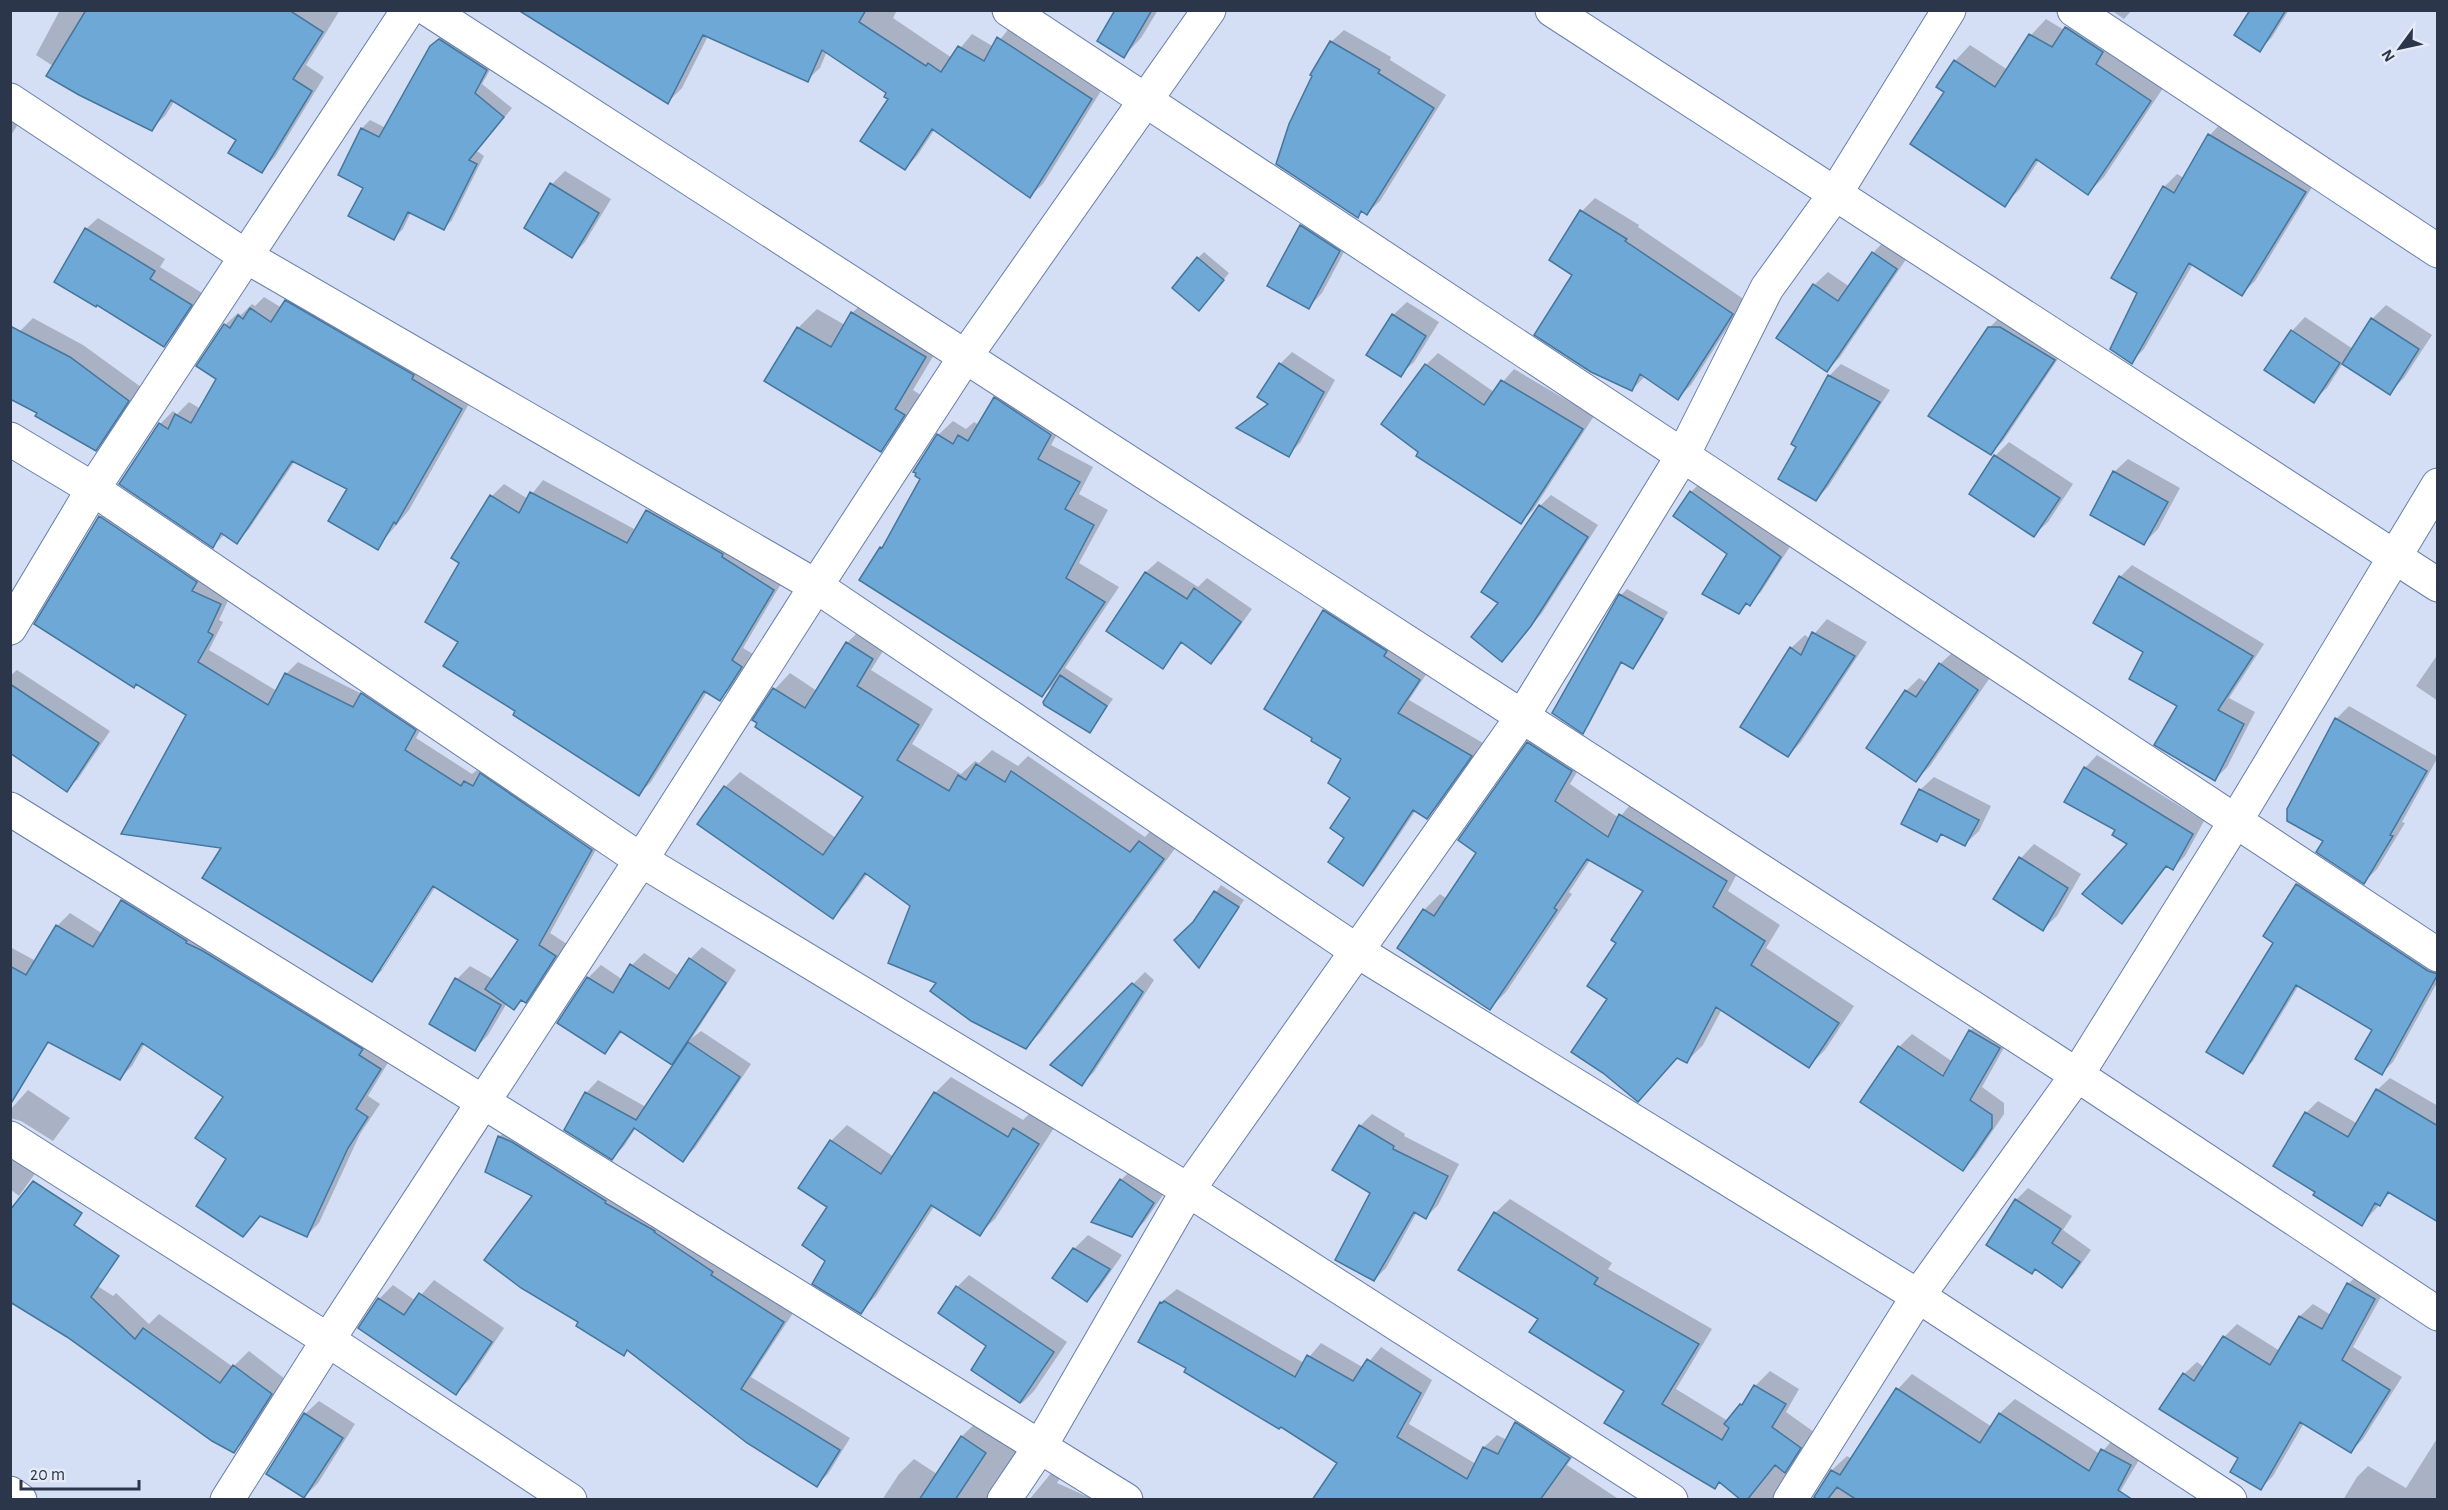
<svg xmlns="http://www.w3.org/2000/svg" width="2448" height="1510" viewBox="0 0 2448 1510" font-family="'Alegreya Sans',sans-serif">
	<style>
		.shadow { fill: #0003; fill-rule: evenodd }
		.building { fill: #6da8d7; stroke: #46769c; stroke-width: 1.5 }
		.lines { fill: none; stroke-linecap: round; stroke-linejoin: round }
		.street-casing { stroke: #667eae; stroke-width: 35 }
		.street { stroke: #fff; stroke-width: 33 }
	</style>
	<rect width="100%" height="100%" fill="#d4dff5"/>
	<!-- shadow -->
	<path class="shadow" d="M60,10h280l-34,55 18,12 -49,80 -14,14 -23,-32 -63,-39 -10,16 -14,13 -115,-74z
		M518,10h234l-44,26 -26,52 -14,14z
		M806,10h91l-4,8 59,40 20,-24 22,13 17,-21 93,60 -61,98 -13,12 -95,-67 -18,27 -12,12 -17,-75 -61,-42 -7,17 -13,12z
		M1116,10h42l-17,28 -17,18z
		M2111,10h21l-8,9z
		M2251,10h38l-17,27 -12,13z
		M2082,12l83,73 -61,92 -16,16 -49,-33 -19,29 -16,16 -58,-113 9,-31 15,-16 38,25 23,-35 15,-16 18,11z
		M1344,30l47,27 -1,3 56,35 -66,106 -13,12 -4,-2 -6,5 -26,-174z
		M448,31l47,30 -13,23 30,24 -35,43 7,5 -32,64 -8,9 -33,-17 -8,17 -9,9 -29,-51 -3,-59 8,-8 16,8 45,-81z
		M10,109l13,7 -13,21z
		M2222,122l95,57 -62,102 -13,13 -49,-30 -49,85 -13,13 8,-70 25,-105 13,-13 7,4 26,-43z
		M565,171l46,28 -26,43 -13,14 -20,-72z
		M1595,198l44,27 -1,2 107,73 -54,85 -13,13 -33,-22 -13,14 -57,-115 -24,-16 31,-48z
		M1314,212l38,25 -30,56 -13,14 -8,-81z
		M98,218l67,41 -5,8 42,26 -27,40 -11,12 -78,-116z
		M1886,239l23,16 -69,102 -13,13 -13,-85 14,-13 22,15 23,-34z
		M1204,252l25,21 -24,30 -7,-45z
		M299,289l175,106 -65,115 -32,38 -28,-59 -54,-28 -46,68 -12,13 -12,-8 -12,12 -92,-63 39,-59 13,-13 4,3 12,-12 12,7 17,-30 7,-54 13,-12 3,2 11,-11 3,2 9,-9 18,11z
		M871,295l73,43 -31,52 9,6 -23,36 -19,18 -114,-69 32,-53 19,-19 28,16 7,-12z
		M1407,302l32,20 -25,40 -14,13 -7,-60z
		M2386,305l46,30 -28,43 -13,13 -48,-28 -16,25 -14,13 -21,-70 13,-14 48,32 19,-30z
		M2001,316l65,31 -63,94 -12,12 -2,-125z
		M33,318l50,27 58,42 -32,49 -13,13 -57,-36 -29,-65 10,-17z
		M1292,352l43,28 -35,63 -12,12 -49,-27 30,-26 11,-38z
		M1438,353l56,39 20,-23 80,47 -61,94 -12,12 -101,-70 6,-87z
		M1841,364l49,26 -62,97 -12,12 -18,-53 -5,-3 37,-68z
		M1009,384l56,36 -14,25 42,22 -14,27 29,16 -29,53 40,24 -54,81 48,31 -23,32 -34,-48 -14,12 -161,-147 5,-6 36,-63 16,-44 15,-14 13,8 8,-7 5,3 16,-27z
		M2009,442l64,42 -25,38 -14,13 -63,-41 24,-38z
		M2128,459l52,29 -22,41 -14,14 -30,-71z
		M543,480l93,50 11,-19 12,-12 126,78 -42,71 10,6 -21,33 -12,12 -13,-7 -56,90 -12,12 -122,-83 -57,-70 1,-79 31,-66 12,-12 24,15z
		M1702,481l89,64 -30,47 -22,20 -10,-58 -38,-62z
		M1551,495l47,30 -56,88 -40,47 -2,-57 40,-97z
		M112,505l120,87 -13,28 4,2 -14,28 68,41 9,-17 12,-12 64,32 12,-12 53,36 -11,20 56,36 5,-4 5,3 11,-11 110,75 -53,96 17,11 -30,45 -12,12 -2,-2 -10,9 -6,-5 -19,32 -13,14 -18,-70 13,-13 23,13 28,-39 -85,-54 -53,83 -11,12 -149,-134 -35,-132 -152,-91 64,-107zM436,879l2,1 -56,89h-3z
		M1158,561l40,26 9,-9 45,31 -29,41 -12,12 -28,-20 -20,25 -55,-36 38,-59z
		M2132,565l132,79 -35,54 26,14 -28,55 -12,12 -36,-74 -34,-54 -25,-74z
		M1627,589l41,23 -29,49 -6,6 -10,-6 -34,64 -6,7 38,-137z
		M1336,599l95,68 -22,33 74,43 -44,62 -13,13 -10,-8 -41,61 -12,13 -17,-46 6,-40 -9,-40 -19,-147z
		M1827,619l40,23 -66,100 -13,14 3,-108 14,-13 5,4z
		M862,628l26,15 -17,27 62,39 -21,35 49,30 14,-13 4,2 13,-13 26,16 10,-10 117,81 10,-11 24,17 -138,189 -15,15 -88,-65 -26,-76 -44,-33 -20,28 -15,16 -108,-130 15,-15 96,66 29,-41 -111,-77 21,-31 15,-16 27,18 30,-48z
		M1954,651l37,25 -61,90 -14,14 -10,-89 13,-13 8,5 13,-19z
		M2438,654v47l-22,-15z
		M17,670l93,61 -32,48 -12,11 -56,-39v-75z
		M2349,706l89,51 -36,65 3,1 -28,46 -13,13 -38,-41 10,-122z
		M1545,727l42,28 -17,29 49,34 17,-20 106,66 -14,27 52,34 -14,23 88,58 -29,44 -16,16 -87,-57 -19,36 -16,16 -9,-4 -40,43 -29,-102 9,-56 27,-52 -54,-31 -22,33 3,2 -66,98 -16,16 -66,-98 16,-16 7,5 31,-47 50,-109z
		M2097,755l107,66 -19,35 -12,12 -5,-3 -34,45 -12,12 7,-79 -12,-14 -51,-28 19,-33z
		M1934,777l57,29 -12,25 -14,13 -22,-11 -7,7 -16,-50z
		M2034,844l47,30 -24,42 -14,13 -48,-30 26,-41z
		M2308,874l130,85v22l-45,81 -11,11 -8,-44 -75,-44 -46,76 -11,11 33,-130 -10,-6 32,-51z
		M1221,885l23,15 -45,65 -5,-42z
		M135,889l257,167 -24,40 12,8 -20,30 -41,89 -12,12 -45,-20 -19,21 -15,-77 -3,-63 -80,-53 -13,23 -12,12 -110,-68v-63l26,14 21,-35 13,-13 33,21 19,-33z
		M702,947l34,23 -44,68 9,-7 50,33 -56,84 -12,12 -47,-32 -12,18 -12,12 -26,-65 12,-13 48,27 34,-51 -9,7 -48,-32 -18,22 -46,-30 30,-46 12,-12 22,15 9,-15 12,-12 35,23 11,-17z
		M1145,972l9,8 -60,92 -12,12 -30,-19z
		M1983,1018l28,17 -29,52 22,16v11l-29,43 -13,12 -100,-67 37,-55 13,-13 41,28 17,-31z
		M951,1077l72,43 7,-7 24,15 -59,91 -16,15 -44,-29 -59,91 -16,16 -33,-51 4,-120 16,-16 47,32 41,-64z
		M2390,1078l48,28v114l-47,-28 -29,32 -45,-32 -11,-79 12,-12 40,23 19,-34z
		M28,1090l42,28 -17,23 -32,-20 -11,-3v-8z
		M1372,1114l33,20 -1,2 55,28 -21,41 -12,12 -9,-5 -31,56 -12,12 -2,-87 -12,-67z
		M511,1125l284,185 -44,67 99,61 -22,36 -12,11 -188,-136 -5,5 -43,-33 -46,-126 -35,-58z
		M10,1150l29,18 -20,28 -9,-7z
		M1134,1167l33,22 -22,32 -14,14 -10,-55z
		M2028,1188l44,28 -9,14 28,20 -17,24 -12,12 -46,-86z
		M1510,1199l102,64 -4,6 104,60 -36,60 57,35 22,-38 15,-15 29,18 -13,23 28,20 -21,68h-50l-22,-19 -6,6 -89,-97 -86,-72 -45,-105z
		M10,1230l103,66 3,-3 33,31 10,-10 74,53 16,-16 36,28 -36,58 -15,14 -166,-115 -54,-33 -4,6z
		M1088,1235l34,20 -22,32 -13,14 -13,-52z
		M2361,1272l26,14 -34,61 49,30 -39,62 -12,12 -47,-28 -31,53 -12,12 -77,-114 13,-12 8,6 19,-31 13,-13 43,27 20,-35 13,-12 18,11 17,-31z
		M969,1275l98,67 -33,49 -12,12 -49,-33 16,-24 -32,-59z
		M434,1280l70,48 -34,51 -14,14 -96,-65 19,-29 14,-14 23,16z
		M1177,1289l127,74 17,-20 43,25 17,-21 51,33 -23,44 67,40 8,-17 13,-12 10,5 9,-17 13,-12 53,33 -15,21 53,35h-294l13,-37 -151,-96 -48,-26 21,-39z
		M1912,1374l80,53 8,-14 15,-14 85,55 17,-19 28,15 -30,50h-301l18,-30 15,-14 5,3 46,-70z
		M319,1401l36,23 -37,59 -14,14 1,-83z
		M978,1421l41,28 -10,51h-127l17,-26 15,-15 23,15 25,-38z
		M2438,1437v63h-95l14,-23 11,-11 38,22z
		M1052,1472l8,6 -3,5 38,17h-66z"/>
	<!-- building -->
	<path class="building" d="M86,10h203l34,22 -30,47 19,12 -50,82 -34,-20 8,-13 -65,-40 -19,31 -73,-36 -33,-19z
		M518,10h348l-7,12 67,44 2,-3 13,9 17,-26 26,15 13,-24 95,62 -62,99 -98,-69 -27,41 -45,-29 28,-42 -4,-2 2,-4 -64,-43 -14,32 -105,-47 -35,69z
		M1115,10h37l-28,48 -27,-17z
		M2250,10h36l-26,42 -26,-17z
		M2065,27l38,25 -7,12 55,37 -63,94 -52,-36 -31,48 -95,-63 34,-52 -8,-5 18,-27 41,27 34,-53 23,13z
		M439,39l48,31 -12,23 29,24 -35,43 8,4 -33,66 -36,-18 -14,28 -46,-24 15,-28 -25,-13 23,-47 18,9 51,-91z
		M1330,41l50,29 -2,3 56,35 -67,107 -6,-4 -3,7 -82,-54 13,-40 23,-48 -2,-1z
		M2208,134l98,58 -64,104 -53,-33 -57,101 -22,-15 27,-56 -26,-15 52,-92 11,7z
		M550,183l49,30 -27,45 -48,-30z
		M1580,210l47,29 -2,2 108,73 -55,86 -38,-26 -8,17 -41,-19 -57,-37 38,-60 -23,-15z
		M1300,225l40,26 -31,58 -42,-23z
		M85,228l70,43 -5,8 42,26 -28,42 -67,-42 -1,2 -42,-25z
		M1872,252l25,17 -70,103 -51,-34 37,-54 25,17z
		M1197,257l27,23 -25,31 -27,-23z
		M285,300l129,75 -2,4 50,30 -66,115 -2,-2 -16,28 -50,-29 19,-32 -55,-28 -55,83 -16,-11 -8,15 -94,-64 40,-61 9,6 7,-15 16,9 25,-44 -20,-13 28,-42 6,4 8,-13 5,4 7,-11 21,14z
		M851,312l75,45 -31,52 10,6 -24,37 -117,-71 33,-54 34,20z
		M1392,314l34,22 -25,41 -35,-22z
		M2371,318l48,31 -29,46 -48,-31z
		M10,326l60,31 59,44 -33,50 -61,-35 2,-3 -27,-14z
		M1988,327h12l55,33 -64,95 -63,-39z
		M2291,330l49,33 -26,40 -50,-33z
		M1279,363l45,29 -35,65 -53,-29 32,-24 -11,-7z
		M1425,364l59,41 17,-25 82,49 -62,95 -105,-68 2,-4 -37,-28z
		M1828,375l52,27 -64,99 -38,-22 18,-32 -5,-3z
		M994,397l57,38 -13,24 42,23 -15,27 29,16 -28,53 39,24 -63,95 -183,-117 21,-33 2,1 38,-69 -5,-3 1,-3 -3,-1 24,-38 16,10 5,-9 10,6z
		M1994,455l66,43 -26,39 -65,-43z
		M2113,471l55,31 -24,43 -54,-30z
		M1690,491l91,66 -31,49 -4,-3 -7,11 -37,-20 25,-40 -54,-38z
		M530,492l97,51 19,-33 77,44 -1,3 52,33 -42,70 10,7 -22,34 -16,-10 -65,105 -126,-81 2,-4 -72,-45 15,-24 -33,-20 34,-59 -8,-5 39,-63 29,18z
		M1539,505l49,32 -57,89 -29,36 -31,-25 27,-34 -17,-11z
		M99,516l98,66 -5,9 29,13 -13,28 5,3 -15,27 70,43 17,-32 68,34 8,-14 55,37 -11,20 56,36 3,-5 9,5 7,-13 112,77 -53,95 17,11 -30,47 -5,-3 -7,10 -29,-21 33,-49 -85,-54 -61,96 -170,-104 19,-30 -100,-14 65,-119 -50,-31 -2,4 -100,-64z
		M1145,572l42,27 7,-11 47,34 -30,42 -30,-22 -18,27 -57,-38z
		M2119,576l134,80 -35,54 26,14 -29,57 -61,-36 23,-39 -48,-27 14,-27 -50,-29z
		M1619,594l44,25 -30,50 -12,-7 -38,72 -31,-21z
		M1323,610l64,41 -3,5 36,24 -22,33 74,43 -45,63 -14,-9 -50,76 -35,-24 16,-24 -14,-10 20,-30 -22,-15 13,-24 -30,-18 1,-3 -48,-29z
		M1812,632l43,24 -67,101 -48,-30 50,-80 11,8z
		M846,642l27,17 -16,27 62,39 -22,35 52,31 9,-16 8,5 10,-16 29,18 6,-11 119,81 9,-11 25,18 -138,190 -55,-28 -41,-30 6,-8 -48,-20 22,-57 -45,-33 -32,46 -136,-95 27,-38 99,69 40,-58 -108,-70 2,-4 -5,-3 21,-32 32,20z
		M1939,663l39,27 -62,92 -50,-34 39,-58 11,7z
		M1060,675l47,31 -17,27 -46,-28 -1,-3z
		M10,684l89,59 -32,49 -57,-39z
		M2335,718l92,53 -37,64 3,1 -29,48 -48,-32 7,-11 -36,-20v-12z
		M1527,742l45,29 -17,30 53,36 11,-23 108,67 -14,26 52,34 -14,24 88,58 -30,45 -93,-61 -29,56 -10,-5 -39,44 -35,-29 -32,-21 36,-53 -20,-13 29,-43 -5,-3 32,-49 -56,-32 -33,49 3,2 -67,100 -93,-62 26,-39 11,7 42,-63 -18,-13z
		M2084,767l109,67 -20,36 -7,-4 -44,58 -40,-30 45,-50 -15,-9 3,-5 -51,-28z
		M1919,789l60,31 -14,26 -24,-12 -4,8 -36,-18z
		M2019,857l49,31 -25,43 -50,-32z
		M2296,884l132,87 10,3 -56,101 -27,-16 17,-29 -76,-45 -53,89 -37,-22 67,-109 -10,-7z
		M1214,891l25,16 -40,61 -25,-28 19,-18z
		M121,900l66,41 -1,2 17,8 160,98 -4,6 22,14 -25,40 12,8 -20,31 -41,89 -47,-21 -17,21 -47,-31 30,-47 -31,-21 28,-41 -81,-54 -22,37 -72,-38 -38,63v-139l16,9 30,-50 37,22z
		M689,958l37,25 -54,82 -52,-34 -15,23 -48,-31 30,-46 26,16 17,-29 39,25z
		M455,978l46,27 -26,46 -46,-27z
		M1132,983l11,9 -61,94 -32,-21z
		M1969,1030l31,18 -30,52 22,15v13l-29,43 -103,-69 38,-56 45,30z
		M688,1042l52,35 -57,85 -49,-34 -22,32 -48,-30 21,-38 51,28z
		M2376,1089l62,37v96l-50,-30 -8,14 -5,-3 -13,23 -49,-31 2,-3 -42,-26 32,-54 43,25z
		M934,1092l74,45 5,-9 26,16 -59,92 -49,-31 -70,109 -49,-30 13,-23 -23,-16 25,-38 -29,-19 32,-48 51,34z
		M1359,1125l35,21 -1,3 55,27 -22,43 -12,-7 -40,69 -39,-21 35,-67 -38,-23z
		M498,1136l14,6 94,59 -1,2 50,28 -1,1 59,40 -2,3 73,47 -43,67 99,61 -23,37 -70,-44 -120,-93 -3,6 -48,-30 2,-4 -57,-34 -37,-28 48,-64 -47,-24z
		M1120,1179l34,24 -22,34 -41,-15z
		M33,1181l49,32 -8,12 45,31 -28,41 44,42 8,-11 77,55 13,-18 39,29 -38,59 -22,-12 -145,-104 -57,-35v-92z
		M2015,1199l46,30 -9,14 28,19 -18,26 -27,-19 -3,5 -46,-29z
		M1494,1212l104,66 -4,6 105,60 -37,60 60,36 7,-12 -5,-4 16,-20 2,1 12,-20 32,19 -14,23 29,21 -16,25 -10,-8 -28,35h-6l-22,-18 -4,7 -111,-66 20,-32 -95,-59 9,-13 -80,-49z
		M1073,1248l37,21 -23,33 -35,-24z
		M2347,1283l28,16 -33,61 48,30 -39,63 -51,-31 -39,68 -31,-18 8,-14 -79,-49 24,-36 11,8 29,-45 47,29 29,-49 23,13z
		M956,1286l98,66 -34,51 -49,-33 15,-24 -48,-33z
		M419,1293l73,49 -36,53 -98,-67 20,-30 26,17z
		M1164,1301l131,76 12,-22 46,26 14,-22 54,34 -24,44 70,42 16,-32 15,7 17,-32 55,36 -30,42h-228l25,-37 -56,-36 -2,2 -95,-57 2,-4 -48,-26 22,-40 2,1z
		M1896,1388l84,55 19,-30 90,58 12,-22 30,16 -13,25 15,10h-276l-20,-13 -10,13h-9l-4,-3 17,-27 9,5z
		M304,1413l39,25 -39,60 -38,-24z
		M961,1436l25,17 -31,47h-36z"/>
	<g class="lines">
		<!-- street casing -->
		<g class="street-casing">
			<path id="street" d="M429,10l1648,1065 361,239
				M1009,10l1429,945
				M1552,10l886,575
				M2074,10l364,241
				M10,100l237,157 569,329 541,365 561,345 312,204
				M10,439l83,50 548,371 547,330 483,310
				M10,628l83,-139 315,-479
				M10,809l1116,691
				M10,1138l318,202 242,160
				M10,1493l10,7
				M227,1500l101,-160 313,-480 175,-274 149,-229 244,-347
				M1004,1500l37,-55 147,-255 334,-473 161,-262 84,-167 68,-94 114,-184
				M1790,1500l128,-204 159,-221 158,-253 203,-337"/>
		</g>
		<!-- street -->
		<use href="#street" class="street"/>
	</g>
	<!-- border -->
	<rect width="2448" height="1510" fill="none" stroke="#2c364b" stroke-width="24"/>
	<!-- north arrow -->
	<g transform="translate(2400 48) rotate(237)" stroke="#e6ecf7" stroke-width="4.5" paint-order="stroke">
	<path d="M0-4.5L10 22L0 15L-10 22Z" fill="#2c364b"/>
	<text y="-9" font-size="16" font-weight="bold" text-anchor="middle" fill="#2c364b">N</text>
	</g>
	<!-- scale -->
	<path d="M21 1480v9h118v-9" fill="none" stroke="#2c364b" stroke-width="3"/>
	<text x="30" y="1480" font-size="18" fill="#2c364b" stroke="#e6ecf7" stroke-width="4.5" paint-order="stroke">20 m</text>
</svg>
